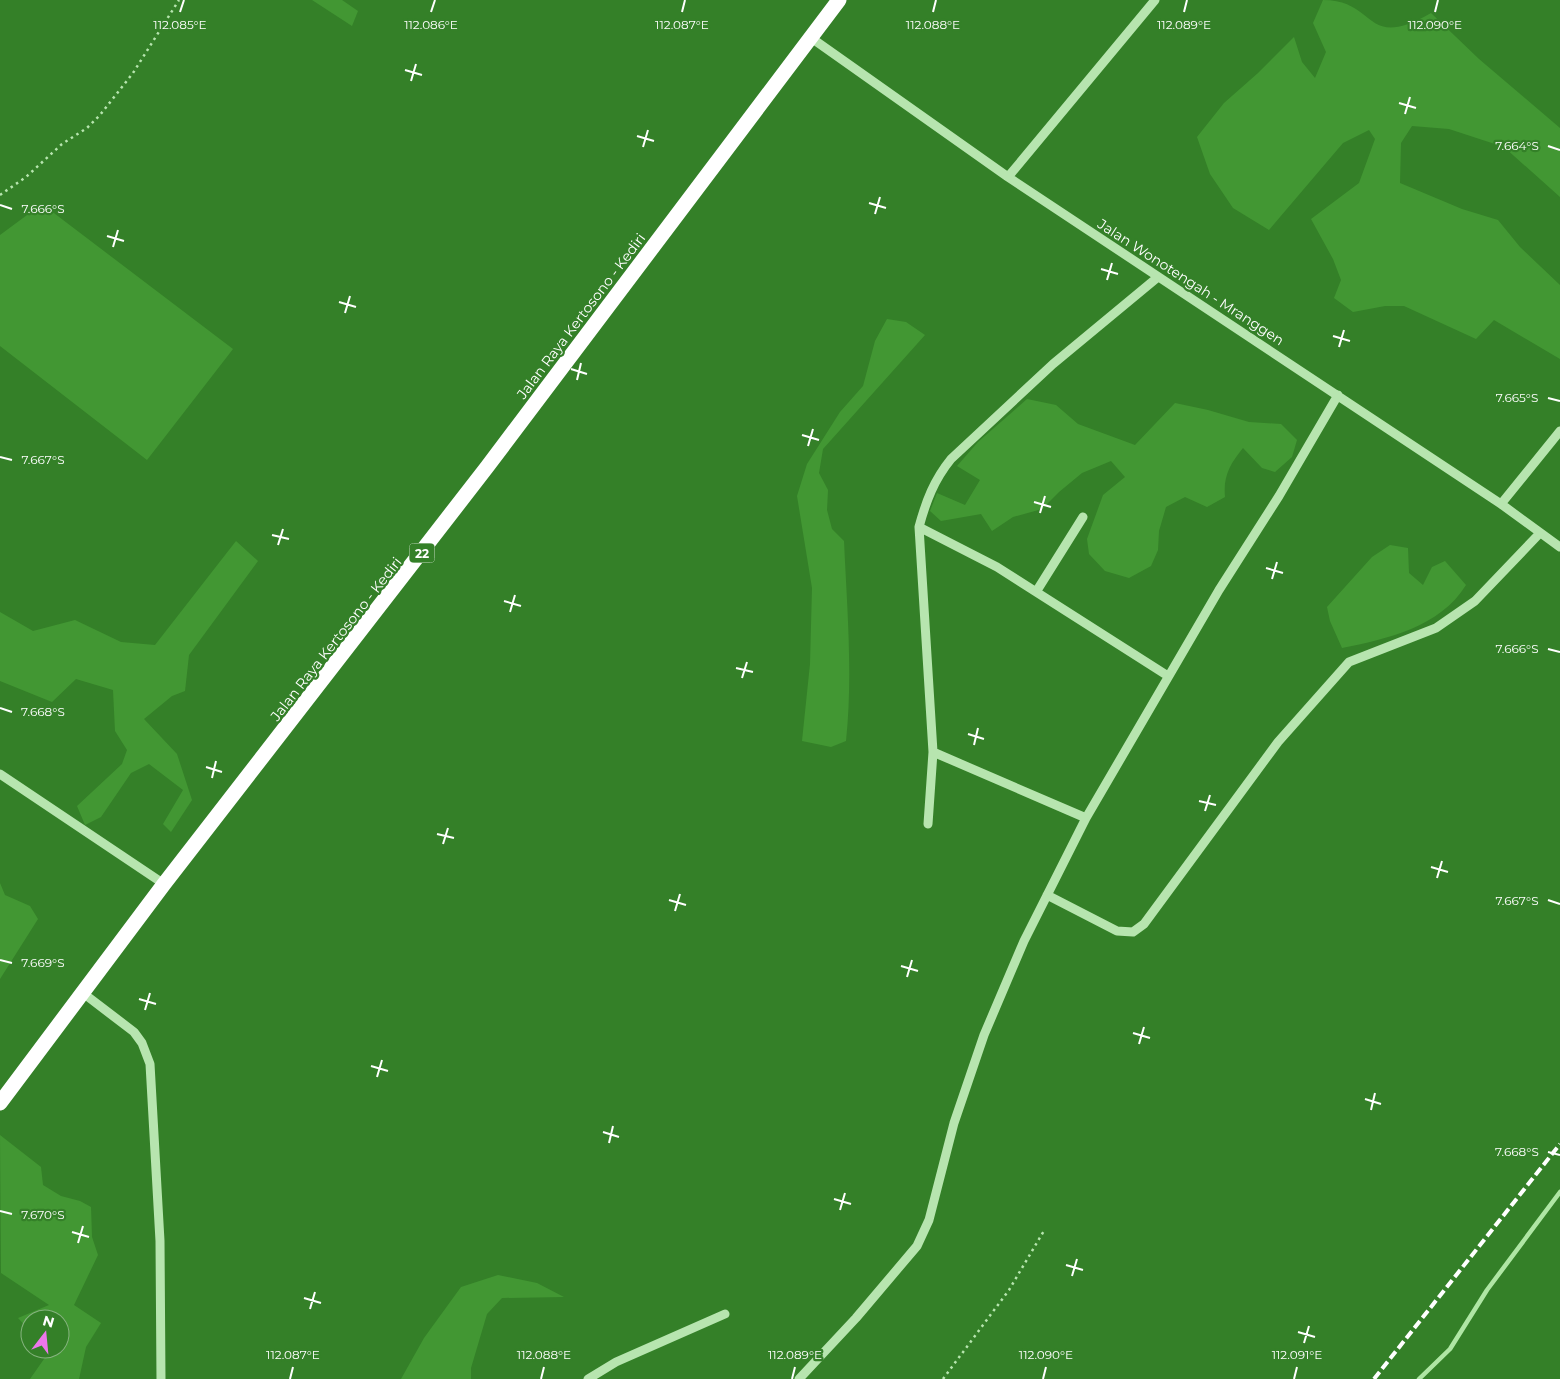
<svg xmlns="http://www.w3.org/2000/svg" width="1560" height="1379" viewBox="0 0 1560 1379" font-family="Montserrat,sans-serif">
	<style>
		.green { fill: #429733 }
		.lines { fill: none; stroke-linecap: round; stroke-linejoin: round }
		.stream { stroke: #afe6a4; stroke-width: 4.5 }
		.path { stroke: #b7e5af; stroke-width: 2.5; stroke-dasharray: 2.5 4; stroke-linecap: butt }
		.minor { stroke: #b7e5af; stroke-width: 9 }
		.highway { stroke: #fff; stroke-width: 15 }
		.rail { stroke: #fff; stroke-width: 4; stroke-dasharray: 9 4; stroke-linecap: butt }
		.ticks { fill: none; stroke: #fff; stroke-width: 2 }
		.labels { text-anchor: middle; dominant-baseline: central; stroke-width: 4.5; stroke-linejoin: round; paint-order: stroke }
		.shield { fill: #348028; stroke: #c2d9be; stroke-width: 1 }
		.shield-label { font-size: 12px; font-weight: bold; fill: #fff }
		.street-label { font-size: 14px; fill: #fff; stroke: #348028 }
		.ticks-label { font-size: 12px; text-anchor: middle; fill: #fff; stroke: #348028; stroke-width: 4.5; stroke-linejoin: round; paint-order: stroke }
	</style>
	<rect width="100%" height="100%" fill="#348028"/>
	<!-- green -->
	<path class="green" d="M312,0h30l16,11 -6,15z
		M1323,0c55,0 40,52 108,13l48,46 81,69v69l-56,-50 -55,-18 -37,-3 -11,17 -1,40 62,26 36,11 22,27 40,38v74l-66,-39 -18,19 -72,-33h-19l-32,6 -19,-14 7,-18 -8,-21 -22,-40 48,-36 16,-44 -6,-9 -26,13 -74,87 -36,-22 -23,-34 -13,-37 27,-34 34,-30 36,-36 8,25 13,16 11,-26 -13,-29z
		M42,204l191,145 -86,111 -147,-114v-111z
		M887,319l19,3 19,13 -102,114 -4,24 9,17 -1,20 5,19 12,12c3,67 9,134 2,200l-15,6 -29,-6 8,-77 2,-76 -15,-92 10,-32 33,-52 23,-26 12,-45z
		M1027,399l29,6 22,19 57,21 40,-42 33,7 41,12 32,2 16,16 -5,17 -17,15 -13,-4 -19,-20c-13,16 -20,28 -18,49l-18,10 -22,-10 -19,10 -7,24 -1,19 -7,16 -22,12 -24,-7 -16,-17 -2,-15 16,-44 22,-18 -14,-16 -29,12 -23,19 -17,17 -29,8 -21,14 -11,-17 -40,7 -11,-10 7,-18 28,12 15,-25 -23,-14 21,-24z
		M236,541l22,20 -69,94 -4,36 -13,5 -28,23 33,35 15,46 -21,32 -8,-8 20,-34 -34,-26 -18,9 -30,44 -16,8 -8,-19 45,-42 5,-14 -12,-19 -2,-41 -37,-11 -24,23 -52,-21v-69l33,19 42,-11 46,22 34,3z
		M1390,545l18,3 1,25 14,12 9,-18 13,-6 21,24c-26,42 -79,54 -124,63l-12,-27 -3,-14 45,-50z
		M0,883l5,12 25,11 8,13 -38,60z
		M0,1135l41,32 2,18 18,11 19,5 11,6 1,30 6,18 -24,50 27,18 -15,24 -7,32h-49l21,-30h9v-30h-30v12l-12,-13 31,-13 -48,-32z
		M498,1275l39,8 27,14 -62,1 -15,16 -16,54v11h-70l23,-41 37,-51z"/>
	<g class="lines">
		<!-- stream -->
		<path class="stream" d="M1419,1379l31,-30 37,-59 73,-98"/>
		<!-- path -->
		<path class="path" d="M0,195l26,-18 36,-33 25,-16 13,-13 33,-42 46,-73
			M943,1379l66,-89 36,-61"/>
		<!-- minor -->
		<path class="minor" d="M810,37l198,140 493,327 59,43
			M1008,177l147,-177
			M1501,504l59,-73
			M919,527l78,40 171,109
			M1036,592l47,-75
			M0,774l164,110
			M1086,818l-153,-66 -14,-225c7,-26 15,-47 32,-68l102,-95 105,-87
			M928,824l5,-72
			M1047,895l70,36 16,1 11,-8 134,-182 71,-80 87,-34 39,-27 65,-68
			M83,993l51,39 8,11 8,21 10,177 1,138
			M588,1379l28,-17 109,-48
			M799,1379l57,-61 61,-72 12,-26 25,-97 30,-88 40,-94 62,-123 133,-228 60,-94 59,-101"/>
		<!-- highway -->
		<path class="highway" d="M0,1103l164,-219 323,-417 352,-467"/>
		<!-- rail -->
		<path class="rail" d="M1374,1379l186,-235"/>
	</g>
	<!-- ticks -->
	<path class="ticks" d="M180,12l4,-12M431,12l4,-12M682,12l3,-12M933,12l3,-12M1184,12l3,-12M1435,12l3,-12M405,70l17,5M411,81l5,-17M1399,103l17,5M1405,114l5,-17M637,136l17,5M1548,146l12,4M643,147l5,-17M869,203l17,5M0,205l12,4M875,214l5,-17M107,236l17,5M113,247l5,-17M1101,269l17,5M1107,280l5,-17M339,302l17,5M345,313l5,-17M1333,336l17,5M1339,347l5,-17M571,369l16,5M577,380l4,-17M1548,398l12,3M802,435l17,5M808,446l5,-17M0,457l12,3M1034,502l17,5M1040,513l5,-17M272,535l17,4M278,545l5,-16M1266,568l17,5M1272,579l5,-17M504,601l17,5M510,612l5,-17M1548,649l12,3M736,668l17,4M742,678l5,-16M0,708l12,4M968,734l16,5M974,745l4,-17M206,767l16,5M212,778l4,-17M1199,801l17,4M1205,811l5,-16M437,834l17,4M443,844l5,-16M1431,867l17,5M1437,878l5,-17M669,900l17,5M1548,900l12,4M675,911l5,-17M0,960l12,3M901,966l17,5M907,977l5,-17M139,999l17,5M145,1010l5,-17M1133,1033l17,5M1139,1044l5,-17M371,1066l17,5M377,1077l5,-17M1365,1099l16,5M1371,1110l4,-17M603,1132l16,5M609,1143l4,-17M1548,1152l12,3M834,1199l17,5M840,1210l5,-17M0,1211l12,3M72,1232l17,5M78,1243l5,-17M1066,1265l17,5M1072,1276l5,-17M304,1298l17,5M310,1309l5,-17M1298,1332l17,5M1304,1343l5,-17M290,1379l3,-12M541,1379l3,-12M792,1379l3,-12M1043,1379l3,-12M1294,1379l3,-12"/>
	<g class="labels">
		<!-- shield labels -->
		<rect class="shield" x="409.5" y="543.5" width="25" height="19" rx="4"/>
		<g class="shield-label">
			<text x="422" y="553">22</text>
		</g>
		<!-- street labels -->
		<g class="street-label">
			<text transform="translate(1191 282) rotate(33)">Jalan Wonotengah - Mranggen</text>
			<text transform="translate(581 316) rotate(-53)">Jalan Raya Kertosono - Kediri</text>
			<text transform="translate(336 639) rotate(-52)">Jalan Raya Kertosono - Kediri</text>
		</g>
	</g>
	<g class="ticks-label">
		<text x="180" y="29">112.085°E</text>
		<text x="431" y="29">112.086°E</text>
		<text x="682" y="29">112.087°E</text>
		<text x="933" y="29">112.088°E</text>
		<text x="1184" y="29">112.089°E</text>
		<text x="1435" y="29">112.090°E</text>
		<text x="1517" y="150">7.664°S</text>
		<text x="43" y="213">7.666°S</text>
		<text x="1517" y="402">7.665°S</text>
		<text x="43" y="464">7.667°S</text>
		<text x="1517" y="653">7.666°S</text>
		<text x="43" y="716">7.668°S</text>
		<text x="1517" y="905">7.667°S</text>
		<text x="43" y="967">7.669°S</text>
		<text x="1517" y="1156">7.668°S</text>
		<text x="43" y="1219">7.670°S</text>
		<text x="293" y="1359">112.087°E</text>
		<text x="544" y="1359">112.088°E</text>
		<text x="795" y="1359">112.089°E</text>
		<text x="1046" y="1359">112.090°E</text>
		<text x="1297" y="1359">112.091°E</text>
	</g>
	<!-- north arrow -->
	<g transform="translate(45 1334) rotate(16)"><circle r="24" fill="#348028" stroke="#85b37e"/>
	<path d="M0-4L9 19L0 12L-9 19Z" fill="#ed76eb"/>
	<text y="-8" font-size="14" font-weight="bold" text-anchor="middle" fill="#ffffff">N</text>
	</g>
</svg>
